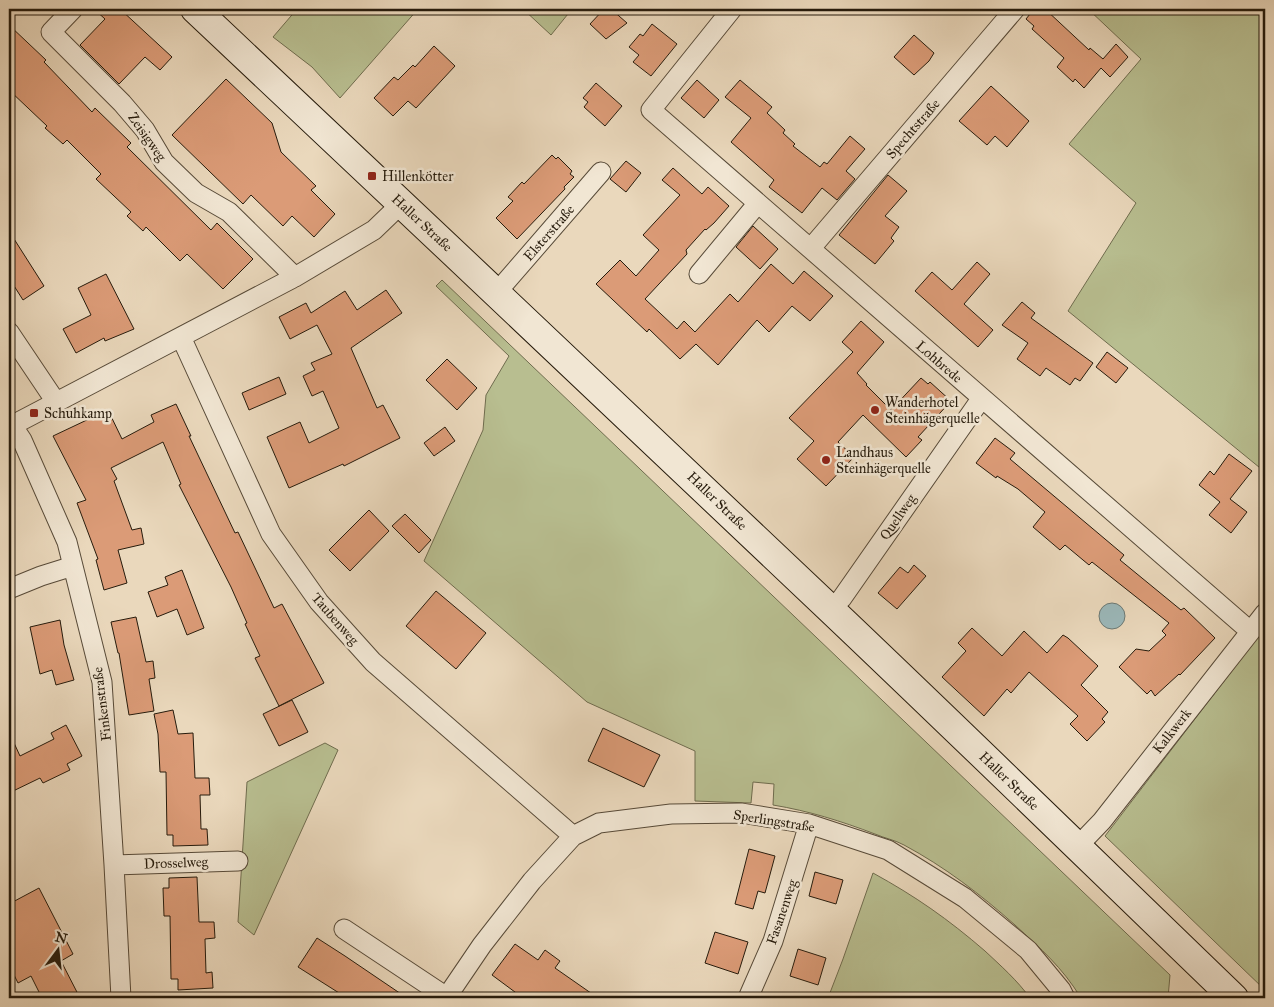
<svg xmlns="http://www.w3.org/2000/svg" width="1274" height="1007" viewBox="0 0 1274 1007" font-family="'IM FELL Great Primer',serif">
	<style>
		.green { fill: #b8be90; stroke: #6f6c4e }
		.water { fill: #9bb8ba; stroke: #6c7974 }
		.building { fill: #db9b77; stroke: #261b0c }
		.lines { fill: none; stroke-linecap: round; stroke-linejoin: round }
		.minor-casing { stroke: #574a38; stroke-width: 21 }
		.secondary-casing { stroke: #261b0c; stroke-width: 30 }
		.minor { stroke: #f1e6d3; stroke-width: 19 }
		.secondary { stroke: #f1e6d3; stroke-width: 28 }
		.poi-dot { fill: #8f2418; stroke: #f1e6d3; stroke-width: 2 }
		.labels { text-anchor: middle; dominant-baseline: central; stroke-width: 5; stroke-linejoin: round; paint-order: stroke }
		.street-label { font-size: 14px; fill: #261b0c; stroke: #f1e6d3 }
		.poi-label { font-size: 14px; fill: #261b0c; stroke: #f1e6d3; text-anchor: start }
	</style>
	<rect width="100%" height="100%" fill="#ead8bc"/>
	<filter id="stains"><feTurbulence type="fractalNoise" baseFrequency=".004" numOctaves="4"/><feColorMatrix values="0 0 0 0 .2 0 0 0 0 .09 0 0 0 0 .02 0 0 0 .5 -.17"/></filter>
	<radialGradient id="worn" r=".72"><stop offset=".6" stop-color="#630" stop-opacity="0"/><stop offset="1" stop-color="#630" stop-opacity=".3"/></radialGradient>
	<!-- green -->
	<path class="green" d="M297,9h121l-78,89 -28,-31 -39,-30z
		M523,9h49l-21,26z
		M1088,9h177v463l-197,-161 68,-108 -67,-59 72,-85z
		M442,280l728,695 -2,23h-87c-19,-31 -40,-49 -66,-73 -35,-31 -70,-58 -111,-80 -9,-5 -20,-7 -29,-11 -34,-13 -66,-23 -102,-29l1,-21 -21,-2 -2,21 -56,-2v-50l-108,-49 -163,-141 59,-131 3,-35 23,-39 -73,-70z
		M1261,633l4,4v353l-160,-154z
		M325,743l13,7 -84,185 -16,-13 9,-140z
		M873,873c42,23 75,46 112,78 16,15 32,29 45,47h-202l15,-39z"/>
	<!-- water -->
	<path class="water" d="M1099 616a13 13 0 1 1 26 0a13 13 0 1 1-26 0Z"/>
	<!-- building -->
	<path class="building" d="M94,9h26l52,48 -12,13 -15,-13 -26,27 -39,-39 25,-26z
		M604,9h7l16,14 -21,16 -16,-15z
		M1034,9h11l44,41 1,-2 13,11 13,-15 12,13 -18,20 -9,-9 -17,20 -9,-9 -2,3 -16,-15 7,-9 -32,-29 2,-3 -8,-7z
		M652,24l25,20 -26,32 -18,-14 6,-7 -10,-8 11,-13 3,2z
		M9,25l37,35 -2,2 48,50 3,-4 36,35 -4,4 84,83 6,-7 36,36 -30,30 -36,-35 -7,7 -34,-34 -3,4 -16,-15 4,-4 -35,-33 5,-5 -34,-34 -4,4 -18,-16 2,-2 -38,-36z
		M914,35l20,18 -5,8 -15,14 -20,-18z
		M434,46l21,20 -39,42 -8,-7 -15,15 -19,-18 20,-21 4,3 15,-15 2,2z
		M226,79l46,44 9,29 35,34 -5,4 24,24 -21,23 -22,-21 -9,10 -32,-31 -8,9 -71,-69z
		M697,80l22,20 -15,18 -23,-20z
		M740,80l32,27 -5,6 18,17 -2,3 12,11 -2,2 27,21 4,-5 3,2 23,-28 15,13 -19,22 9,8 -18,21 -15,-12 -20,25 -33,-26 5,-7 -43,-38 20,-24 -26,-21z
		M596,83l26,23 -17,20 -21,-19 4,-5 -5,-4z
		M991,86l38,35 -22,26 -12,-11 -8,9 -28,-24z
		M552,155l4,4 2,-2 14,14 -2,3 4,3 -10,10 1,2 -48,50 -21,-21 17,-17 -5,-4 14,-15 2,2z
		M626,161l15,12 -15,19 -16,-13z
		M673,168l29,26 6,-7 21,19 -15,17 -8,7 -1,-1 -19,21 1,4 -42,45 32,30 7,-8 11,11 35,-38 8,8 33,-38 22,20 11,-13 29,25 -23,25 -18,-15 -23,26 -12,-12 -39,45 -22,-21 -16,15 -31,-30 -2,3 -51,-48 24,-24 16,16 23,-26 -16,-15 37,-40 -18,-15z
		M888,175l19,16 -22,25 14,11 -8,11 3,3 -19,23 -36,-29z
		M753,226l25,23 -18,20 -24,-22z
		M9,231l35,55 -21,14 -14,-22z
		M977,262l13,12 -26,30 29,26 -15,17 -63,-56 17,-19 20,18z
		M106,274l28,55 -29,12 -1,-3 -28,15 -13,-24 28,-14 -13,-27z
		M386,290l16,23 -51,35 26,60 6,-3 17,33 -56,28 -1,-2 -54,24 -22,-51 33,-15 9,21 30,-15 -16,-37 -11,5 -9,-20 12,-6 -4,-7 21,-9 -15,-29 -27,14 -11,-22 27,-14 5,10 34,-22 12,19z
		M1022,302l13,11 -4,5 62,45 -13,18 -5,-3 -5,7 -24,-17 -6,8 -23,-17 11,-16 -26,-18z
		M861,321l23,21 -27,31 10,11 -1,1 25,25 30,-32 7,6 2,-2 21,19 -33,36 4,3 -16,17 -43,-42 -25,27 16,15 -28,29 -29,-27 17,-18 -25,-23 64,-66 -11,-10z
		M1107,352l21,16 -12,15 -20,-16z
		M447,359l30,29 -20,22 -31,-30z
		M279,377l7,17 -37,16 -7,-17z
		M176,404l15,32h-2l46,97 3,-1 36,76 8,-4 42,79 -45,23 -24,-48 5,-2 -15,-32 2,-1 -16,-36 -52,-102 2,-1 -18,-42 -52,26 6,11 -3,2 18,49 9,-2 3,16 -26,6 9,33 -23,7 -8,-30 2,-1 -21,-56 9,-3 -33,-64 55,-26 14,29 32,-17 -3,-7z
		M445,427l10,14 -21,15 -10,-13z
		M995,438l20,15 -5,6 114,96 -4,5 61,50 3,-2 31,30 -35,37 -1,-1 -24,22 -4,-6 -4,4 -28,-27 17,-18 13,2 17,-16 -4,-4 7,-8 -77,-61 -3,3 -24,-20 -5,5 -27,-23 12,-15 -27,-23 -21,-13 -1,2 -20,-15z
		M1229,454l23,17 -22,28 17,13 -16,21 -22,-18 11,-13 -21,-17 11,-14 4,4z
		M369,510l20,21 -39,40 -21,-21z
		M405,514l26,26 -12,13 -27,-27z
		M914,565l12,11 -29,33 -19,-16 22,-26 8,6z
		M182,570l22,58 -17,7 -10,-26 -20,8 -9,-25 20,-7 -3,-8z
		M436,591l50,42 -30,36 -50,-43z
		M136,617l10,45 7,-1 2,17 -6,1 5,32 -25,4 -10,-62h-1l-7,-31z
		M60,620l4,25 10,35 -18,5 -4,-15 -12,4 -10,-47z
		M972,628l30,28 22,-25 23,22 16,-18 5,3 30,28 -17,19 27,27 -6,7 3,3 -18,19 -17,-17 8,-8 -49,-44 -18,21 -4,-4 -23,27 -42,-39 24,-26 -8,-8z
		M292,700l16,32 -29,14 -16,-32z
		M173,710l5,24 15,-1 2,45h14l1,17h-10l1,34h6l1,16 -35,1v-11h-6l-1,-63h-6l-2,-38 -4,-20z
		M66,725l16,31 -15,8 3,6 -27,13 -3,-5 -31,15v-61l11,24 34,-17 -3,-6z
		M603,728l57,27 -16,32 -56,-26z
		M749,849l26,7 -10,37 -7,-2 -5,18 -18,-5z
		M815,872l28,8 -7,24 -27,-8z
		M197,877l2,45h15l1,16 -10,1 1,34 6,-1 1,16 -35,2v-11h-7l-1,-63h-6l-1,-28h6v-10z
		M39,888l34,66 -12,7 19,37h-38l-11,-22 -13,7 -9,-18v-61z
		M715,932l33,10 -10,32 -33,-11z
		M317,938l28,18 62,42h-60l-49,-31z
		M515,944l23,16 7,-10 15,11 -5,7 43,30h-75l-31,-23z
		M798,949l28,9 -8,27 -28,-9z"/>
	<g class="lines">
		<!-- minor casing -->
		<g class="minor-casing">
			<path id="minor" d="M73,9l-22,23 71,71 23,27 19,32 32,31 33,19 66,65
				M732,9l-81,101 599,521
				M811,248l204,-239
				M699,274l59,-71
				M497,292l104,-120
				M9,332l47,70
				M181,337l90,197 48,68 54,60 200,174
				M12,425l10,15 45,102 35,140 12,183 7,133
				M9,427l286,-150 79,-47 27,-26
				M9,589l32,-13 32,-10
				M831,609l11,-11 139,-199
				M1077,847l25,-26 163,-208
				M114,865l124,-4
				M344,929l104,69
				M446,998l36,-53 50,-64 41,-45 26,-13 72,-9 70,-1 68,11 79,26 77,48 63,52 33,40 4,8
				M748,998l25,-57 36,-117"/>
		</g>
		<!-- secondary casing -->
		<g class="secondary-casing">
			<path id="secondary" d="M195,9c211,200 424,398 634,599 136,129 270,260 405,390"/>
		</g>
		<!-- minor -->
		<use href="#minor" class="minor"/>
		<!-- secondary -->
		<use href="#secondary" class="secondary"/>
	</g>
	<!-- markers -->
	<g class="poi-dot">
		<rect x="367" y="171" width="10" height="10" rx="2.5"/>
		<circle cx="875" cy="410" r="5"/>
		<rect x="29" y="408" width="10" height="10" rx="2.5"/>
		<circle cx="826" cy="460" r="5"/>
	</g>
	<g class="labels">
		<!-- street labels -->
		<g class="street-label">
			<text transform="translate(913 129) rotate(-49)">Spechtstraße</text>
			<text transform="translate(147 137) rotate(55)">Zeisigweg</text>
			<text transform="translate(422 223) rotate(43)">Haller Straße</text>
			<text transform="translate(549 233) rotate(-49)">Elsterstraße</text>
			<text transform="translate(939 362) rotate(41)">Lohbrede</text>
			<text transform="translate(717 501) rotate(44)">Haller Straße</text>
			<text transform="translate(898 517) rotate(-55)">Quellweg</text>
			<text transform="translate(335 619) rotate(49)">Taubenweg</text>
			<text transform="translate(102 704) rotate(-97)">Finkenstraße</text>
			<text transform="translate(1172 731) rotate(-52)">Kalkwerk</text>
			<text transform="translate(1009 781) rotate(44)">Haller Straße</text>
			<text transform="translate(774 821) rotate(9)">Sperlingstraße</text>
			<text transform="translate(176 863) rotate(-2)">Drosselweg</text>
			<text transform="translate(782 912) rotate(-71)">Fasanenweg</text>
		</g>
		<!-- poi labels -->
		<g class="poi-label">
			<text x="382" y="176">Hillenkötter</text>
			<text x="885" y="402">Wanderhotel<tspan x="885" dy="16">Steinhägerquelle</tspan></text>
			<text x="44" y="413">Schuhkamp</text>
			<text x="836" y="452">Landhaus<tspan x="836" dy="16">Steinhägerquelle</tspan></text>
		</g>
	</g>
	<!-- margin -->
	<rect width="1274" height="1007" fill="none" stroke="#ead8bc" stroke-width="30"/>
	<rect x="10" y="10" width="1254" height="987" fill="none" stroke="#261b0c" stroke-width="2.5"/>
	<rect x="15" y="15" width="1244" height="977" fill="none" stroke="#261b0c"/>
	<!-- north arrow -->
	<g transform="translate(58 950) rotate(15)" stroke="#f1e6d3" stroke-width="4" paint-order="stroke">
	<path d="M0-4L9 19L0 12L-9 19Z" fill="#261b0c"/>
	<text y="-8" font-size="14" font-weight="bold" text-anchor="middle" fill="#261b0c">N</text>
	</g>
	<rect width="100%" height="100%" filter="url(#stains)"/>
	<rect width="100%" height="100%" fill="url(#worn)"/>
</svg>
